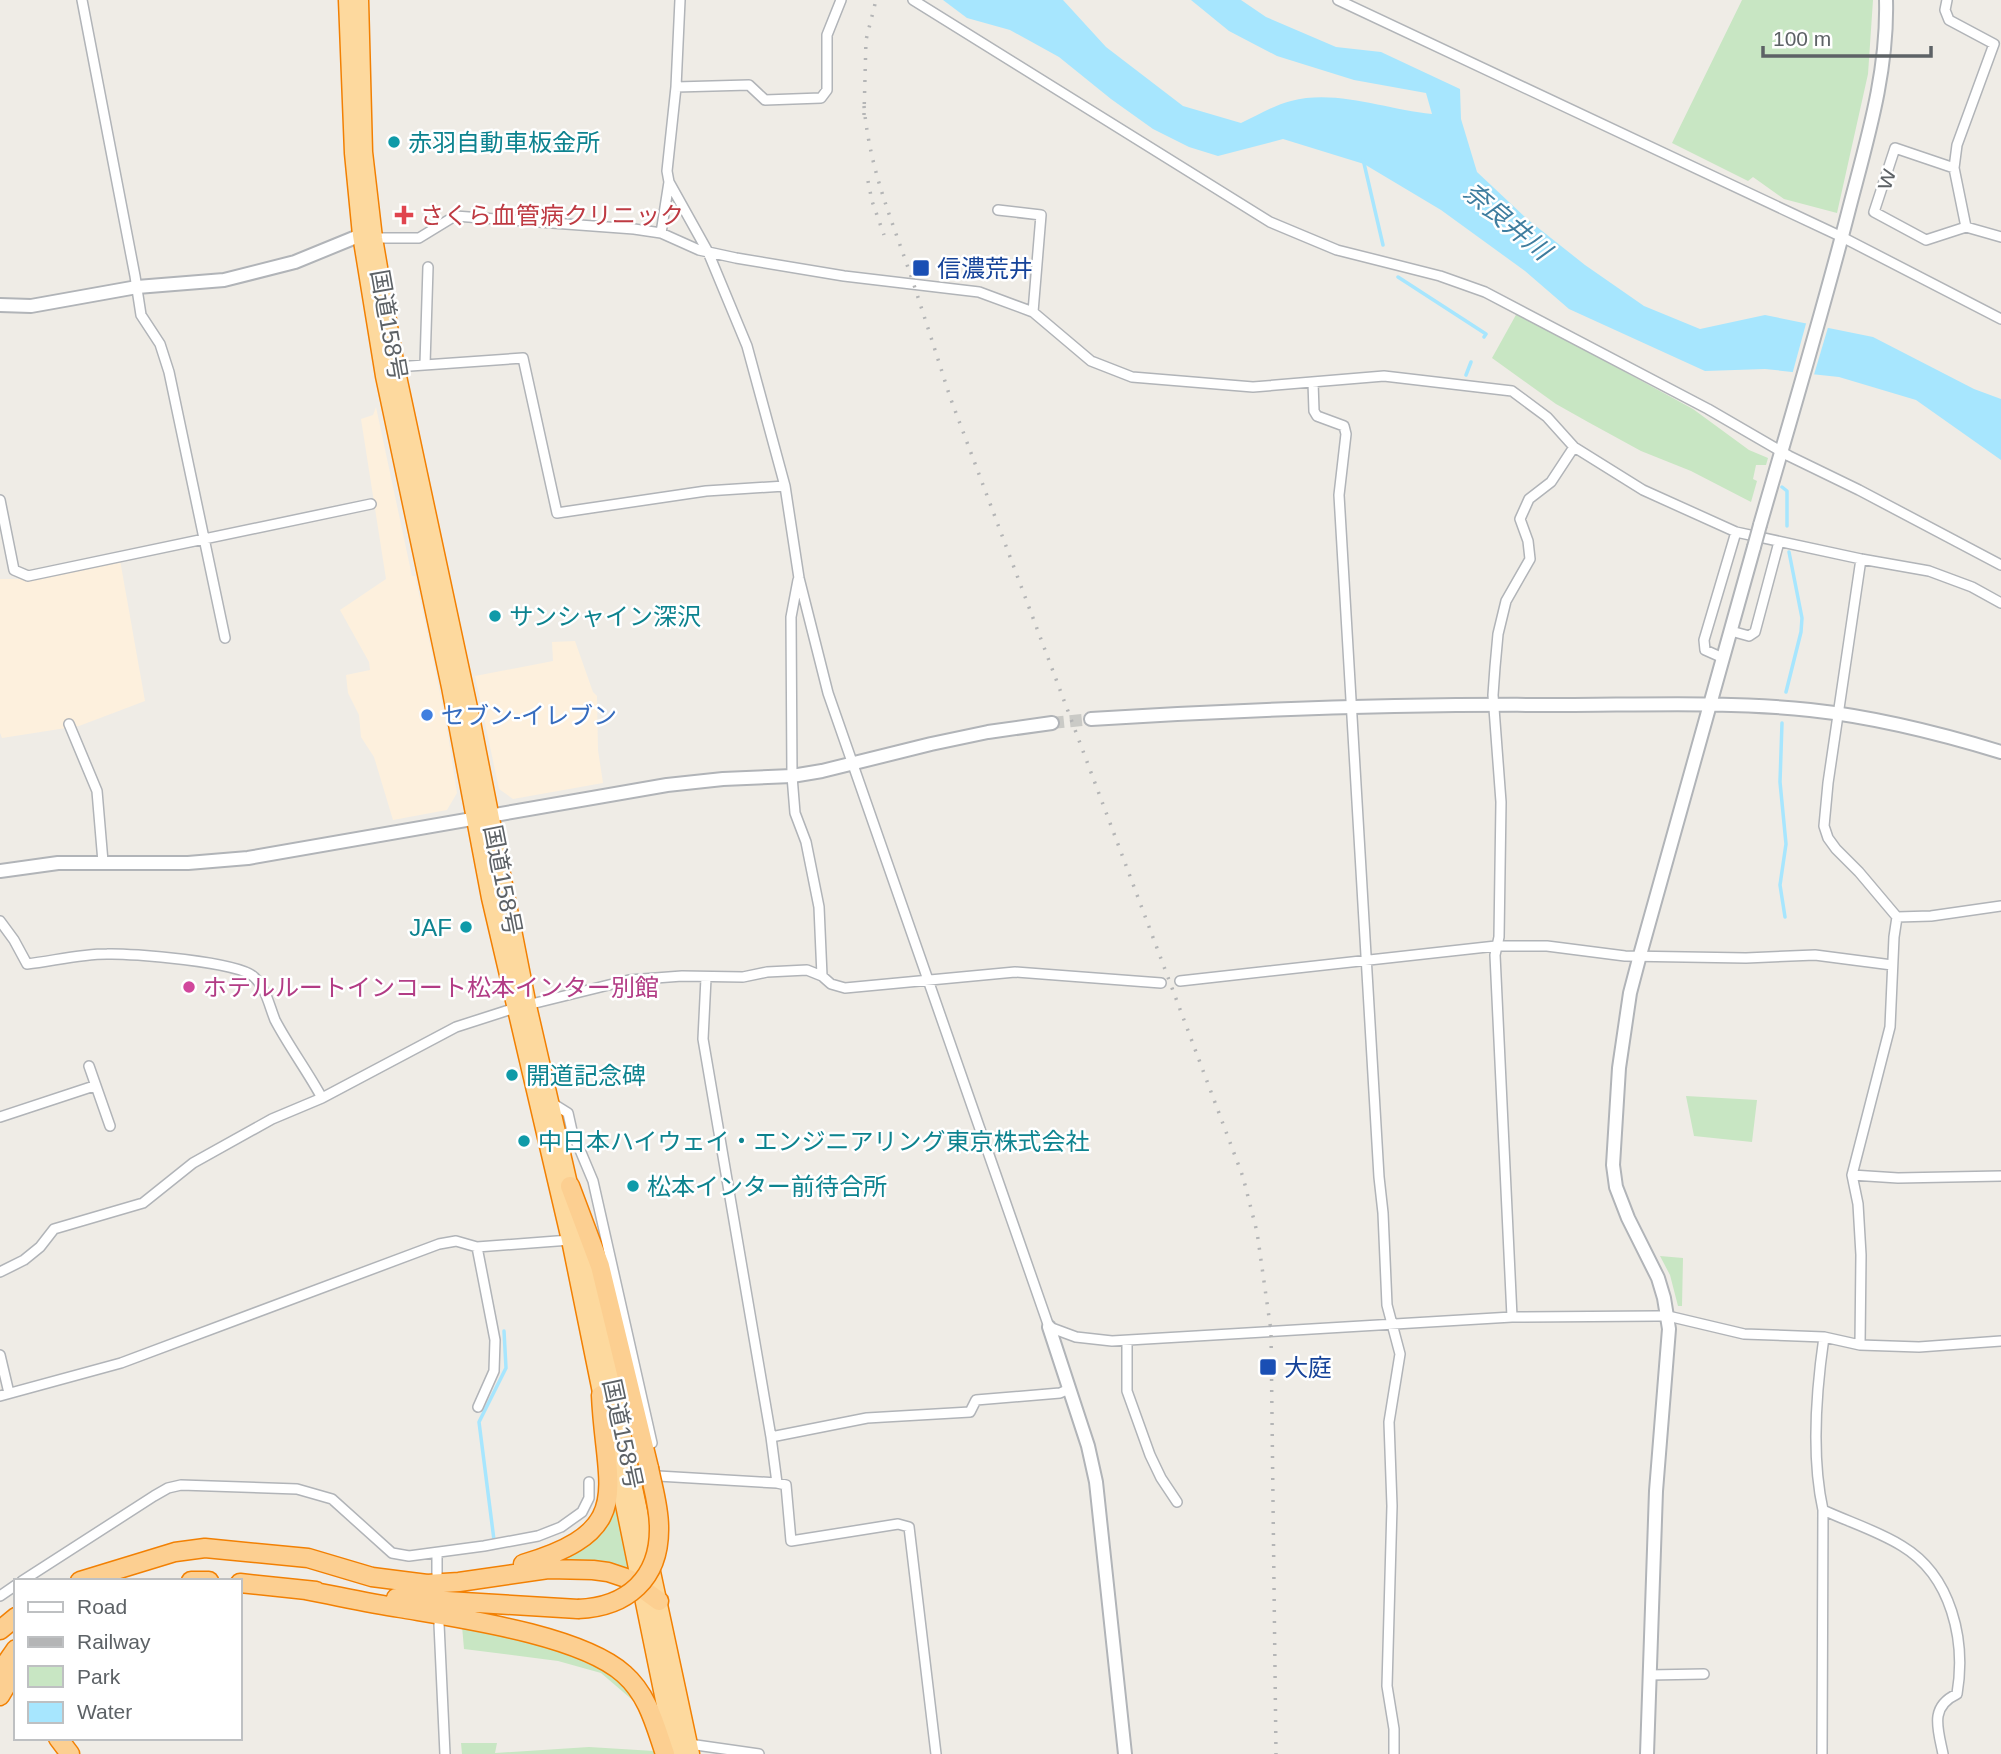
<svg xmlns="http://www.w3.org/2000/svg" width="2001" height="1754" viewBox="0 0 2001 1754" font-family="Helvetica,'Noto Sans JP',sans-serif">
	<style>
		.commercial { fill: #fdf0dd }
		.green { fill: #c8e6c3 }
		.water { fill: #a7e6fe }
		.pier { fill: #efece6 }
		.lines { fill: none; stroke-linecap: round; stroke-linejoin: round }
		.stream { stroke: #a7e6fe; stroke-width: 3.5 }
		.tertiary-tunnel { stroke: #cacac6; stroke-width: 12; stroke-dasharray: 12 6; stroke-linecap: butt }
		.minor-casing { stroke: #b1b4b8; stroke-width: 12 }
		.tertiary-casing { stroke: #b1b4b8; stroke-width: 16 }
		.trunk-casing { stroke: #f28003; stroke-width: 19 }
		.motorway-casing { stroke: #f28003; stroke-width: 21 }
		.minor { stroke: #fff; stroke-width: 9 }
		.tertiary { stroke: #fff; stroke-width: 12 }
		.trunk { stroke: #fdd99e; stroke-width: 16 }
		.motorway { stroke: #fccf91; stroke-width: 18 }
		.rail { stroke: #b4b5b6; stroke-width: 3.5; stroke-dasharray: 2 9; stroke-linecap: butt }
		.tertiary-bridge-casing { stroke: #b1b4b8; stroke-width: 16; stroke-linecap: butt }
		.motorway-bridge-casing { stroke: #f28003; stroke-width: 21; stroke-linecap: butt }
		.tertiary-bridge { stroke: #fff; stroke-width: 12 }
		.motorway-bridge { stroke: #fccf91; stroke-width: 18 }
		.culture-dot { fill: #0f9aa8; stroke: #fff; stroke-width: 2.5 }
		.health-dot { fill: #e0444e; stroke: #fff; stroke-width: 2.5 }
		.transit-dot { fill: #1a4fb4; stroke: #fff; stroke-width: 2.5 }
		.shop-dot { fill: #3f7fe0; stroke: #fff; stroke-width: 2.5 }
		.hotel-dot { fill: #d1479c; stroke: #fff; stroke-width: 2.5 }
		.labels { text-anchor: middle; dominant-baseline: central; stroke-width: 5; stroke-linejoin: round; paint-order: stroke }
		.culture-label { font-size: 24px; fill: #0d838f; stroke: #fff; text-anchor: start }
		.street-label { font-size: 24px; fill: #5d6266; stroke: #fff }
		.health-label { font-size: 24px; fill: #be3a42; stroke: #fff; text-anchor: start }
		.transit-label { font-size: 24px; fill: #164399; stroke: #fff; text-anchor: start }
		.shop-label { font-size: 24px; fill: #366cbe; stroke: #fff; text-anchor: start }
		.hotel-label { font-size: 24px; fill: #b23c85; stroke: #fff; text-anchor: start }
		.water-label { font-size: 26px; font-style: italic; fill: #3e7d9f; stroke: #fff }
	</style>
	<rect width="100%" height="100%" fill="#efece6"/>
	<!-- commercial -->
	<path class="commercial" d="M376,407l36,169h3l16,73 16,79 10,65 -10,17 -54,10 -19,-63 -13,-20 -2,-22 -11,-22 -2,-18 24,-5 -1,-8 -29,-52 46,-31 -25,-160 12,-4z
		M120,560l25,141 -66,25 -77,12 -2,-5v-154h22z
		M575,641l18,51 4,4 1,54 5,33 -90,16 -14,-10 -24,-113 78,-15 -1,-19z"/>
	<!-- green -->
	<path class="green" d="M1742,0h131l-5,74 -31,139 -53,-14 -31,-22 -5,4 -76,-38z
		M1517,313l176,96 56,41 19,8 -2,7h-10l-3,14 4,2 -6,21 -60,-31 -50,-20 -53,-29 -32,-18 -64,-46z
		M1686,1096l71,4 -5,42 -58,-6z
		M1660,1256l23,2 -1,48h-4l-8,-31z
		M616,1509l16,65 -68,-10 -2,-9z
		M462,1626c40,5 136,28 164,56 8,8 13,23 19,33l-4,2 -5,-14 -35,-30 -43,-12 -94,-12z
		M461,1743h36l-2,10 94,-6 65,4 1,3h-193z"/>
	<!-- water -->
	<path class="water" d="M943,0h120l43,47 77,59 58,17c16,-7 33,-18 50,-22 46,-12 96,9 141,13l-6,-21 -72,-13 -77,-24 -48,-25 -38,-31h50l25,17 70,30 45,5 79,37 1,30 16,53 50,47 58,46 59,41 56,23 65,-14 108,22 101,52 27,10v61l-85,-60 -77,-23 -74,-8 -60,2 -136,-62 -44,-38 -84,-61 -77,-46 -81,-25 -65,17 -29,-9 -36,-18 -42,-30 -52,-42 -49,-27 -43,-12z"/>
	<!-- pier -->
	<path class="pier" d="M1807,320l22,4 -16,54 -21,-3z"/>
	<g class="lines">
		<!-- stream -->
		<path class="stream" d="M1363,159l20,86
			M1398,277l88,57 -2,3
			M1466,375l5,-13
			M1782,487l5,4v35
			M1786,692l15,-60 1,-14 -13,-66
			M1782,723l-2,59 6,62 -6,41 5,32
			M494,1540l-15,-118 27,-54 -2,-37"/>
		<!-- tertiary-tunnel -->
		<path class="tertiary-tunnel" d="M1052,723l39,-4"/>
		<!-- minor casing -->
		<g class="minor-casing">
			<path id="minor" d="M82,0l53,276 6,39 19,29 9,28 56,266
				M680,0l-4,87 -9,84 2,11 39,70 39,94 38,140 14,92 29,115 221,634 27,10 36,4 400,-24 145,-1h11l76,18 80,3 36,8 59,2 82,-6
				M913,0l357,222 67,28 103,26 45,16 223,117 81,47 70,34 142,75
				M1338,0l504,237 159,82
				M1947,0l-2,10 4,10 45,24 -37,101 -3,23 12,59
				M676,87l73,-2 16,15 56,-2 6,-8v-55l14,-35
				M1954,168l-59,-20 -21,64 52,28 40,-13
				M998,210l43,5 -8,97
				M1966,227l35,10
				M661,233l8,-51
				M374,238h45l36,-22 179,13 27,4 38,17 37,8 108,18 135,16 54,20 58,49 41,16 121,10 131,-11 128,15 35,26 27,30 69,43 93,42 125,27 68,12 43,16 29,16
				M425,364l3,-97
				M396,367l127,-9 34,155 149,-22 79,-5
				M1313,382l1,29 3,5 27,10 2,8 -7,61 40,682 4,36 4,92 13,49 -11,68 3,84 -5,180 7,43v25
				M0,500l14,70 14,6 343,-72
				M798,580l-7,37 1,159 3,37 11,29 13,65 3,69
				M1731,631l18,5 6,-4 24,-90
				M1723,658l-18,-8 -1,-10 32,-108
				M69,724l28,67 6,71
				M1897,917l34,-1 70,-10
				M0,921l14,19 13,24c26,-3 53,-10 80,-10 24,-1 133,8 147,23 12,11 15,28 21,43 13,25 33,52 47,78
				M706,978l-3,61 68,398 96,-19 103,-6 6,-12 84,-7 9,-4
				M1180,981l316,-35h51l78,10 121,2 69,-3 77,10
				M89,1066l21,60
				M552,1103l16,10 4,18 21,50 59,262
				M0,1117l94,-31
				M1852,1175l46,3 103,-2
				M477,1247l18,93 -1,31 -16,36
				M0,1272l24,-12 16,-13 14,-18 89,-26 50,-40 79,-44 50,-21 134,-71 59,-19 114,-28 53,-4 61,1 24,-5 40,-2 15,6 9,8 14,4 170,-16 146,11
				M1512,1317l-17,-362 4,-18 2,-135 -8,-107 2,-28 3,-33 8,-33 24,-42 -2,-18 -8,-22 9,-20 22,-17 23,-35
				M1127,1341v50l23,64 11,23 16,24
				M1860,1345l1,-90 -3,-51 -6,-29 38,-148 4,-90 3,-20 -38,-45 -23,-23 -8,-11 -4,-12 4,-43 33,-224
				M0,1355l9,38
				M0,1396l121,-33 318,-119 17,-3 21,6 93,-7
				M771,1437l6,46 9,2 5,56 107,-17 11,3 27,227
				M658,1476l119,7
				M1823,1510c26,12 55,21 79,36 50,30 64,95 55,148 -28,13 -19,35 -14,60
				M437,1553v21
				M22,1581l132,-85 14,-8 13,-3 116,4 35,10 60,54 17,3 75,-10 54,-10 23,-9 21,-15 7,-14v-16
				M0,1596l16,-11
				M439,1624l6,130
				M1649,1675l55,-1
				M689,1744l70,10
				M1822,1754l1,-244c-12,-54 -7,-118 1,-173"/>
		</g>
		<!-- tertiary casing -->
		<g class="tertiary-casing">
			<path id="tertiary" d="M0,305l31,1 106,-19 87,-7 71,-18 66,-27 7,1
				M1760,525c30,-104 61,-207 88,-312 18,-70 40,-139 38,-213
				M1091,719c155,-10 310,-15 465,-14 85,0 171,-4 254,5 65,7 129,23 191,42
				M0,871l58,-8h130l60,-5 419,-73 56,-6 69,-3 30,-5 109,-27 57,-12 64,-9
				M1049,1327l39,119 8,36 29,272
				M1647,1754l9,-263 13,-162 -5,-31 -6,-20 -30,-60 -12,-31 -3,-22 6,-97 11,-75 10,-38 114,-408"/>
		</g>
		<!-- trunk casing -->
		<g class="trunk-casing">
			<path id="trunk" d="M347,0l6,153 8,82 23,141 66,311 40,211 80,342 34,167
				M360,0l4,152 10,86 22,129 75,350 57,289 44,191
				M577,1222l114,532
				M612,1446l63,308"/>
		</g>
		<!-- motorway casing -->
		<g class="motorway-casing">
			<path id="motorway" d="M570,1186l30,80 49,202
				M523,1564c115,-34 82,-75 78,-169
				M80,1581l95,-29 30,-4 103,10 64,19 55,7 32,-2 89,-13 45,1 15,2 21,7 30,22
				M191,1581h18
				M240,1583l76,8
				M305,1590c32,6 63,13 95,18 58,10 181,27 224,66 24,21 31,51 41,80
				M396,1598l182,11
				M0,1630l16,-13
				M0,1672l16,-23
				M0,1696l16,-27
				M58,1738l12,16"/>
		</g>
		<!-- minor -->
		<use href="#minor" class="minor"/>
		<!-- tertiary -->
		<use href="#tertiary" class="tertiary"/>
		<!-- trunk -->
		<use href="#trunk" class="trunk"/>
		<!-- motorway -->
		<use href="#motorway" class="motorway"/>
		<!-- rail -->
		<path class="rail" d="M864,106c6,67 29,116 50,179 12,37 24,74 36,112l293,780 14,55 14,99 5,423
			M864,115l2,-75 10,-40
			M868,181l4,20 12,34"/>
		<!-- tertiary-bridge casing -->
		<g class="tertiary-bridge-casing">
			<path id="tertiary-bridge" d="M1754,547l6,-22"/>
		</g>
		<!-- motorway-bridge casing -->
		<g class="motorway-bridge-casing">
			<path id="motorway-bridge" d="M578,1609c49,-2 82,-30 81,-82 0,-20 -6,-39 -10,-59"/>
		</g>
		<!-- tertiary-bridge -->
		<use href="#tertiary-bridge" class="tertiary-bridge"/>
		<!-- motorway-bridge -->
		<use href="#motorway-bridge" class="motorway-bridge"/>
	</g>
	<!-- markers -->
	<g class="culture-dot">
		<circle cx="394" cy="142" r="7"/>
		<circle cx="495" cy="616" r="7"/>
		<circle cx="466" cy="927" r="7"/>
		<circle cx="512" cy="1075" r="7"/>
		<circle cx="524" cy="1141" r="7"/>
		<circle cx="633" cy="1186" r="7"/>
	</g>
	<path class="health-dot" d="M400.5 204.5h7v7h7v7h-7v7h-7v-7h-7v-7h7z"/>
	<g class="transit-dot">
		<rect x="912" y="259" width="18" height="18" rx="3.5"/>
		<rect x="1259" y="1358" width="18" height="18" rx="3.5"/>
	</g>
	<circle class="shop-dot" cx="427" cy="715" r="7"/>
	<circle class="hotel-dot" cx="189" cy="987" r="7"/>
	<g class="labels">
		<!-- culture labels -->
		<g class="culture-label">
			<text x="408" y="142">赤羽自動車板金所</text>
			<text x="509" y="616">サンシャイン深沢</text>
			<text x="452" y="927" text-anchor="end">JAF</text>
			<text x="526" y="1075">開道記念碑</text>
			<text x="538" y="1141">中日本ハイウェイ・エンジニアリング東京株式会社</text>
			<text x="647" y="1186">松本インター前待合所</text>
		</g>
		<!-- street labels -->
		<g class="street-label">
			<text transform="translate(1885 179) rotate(-72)">ｗ</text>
			<text transform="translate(389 325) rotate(80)">国道158号</text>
			<text transform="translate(503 880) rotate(79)">国道158号</text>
			<text transform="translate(623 1434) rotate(78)">国道158号</text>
		</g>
		<!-- health labels -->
		<g class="health-label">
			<text x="420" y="215">さくら血管病クリニック</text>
		</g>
		<!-- transit labels -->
		<g class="transit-label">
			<text x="937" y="268">信濃荒井</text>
			<text x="1284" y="1367">大庭</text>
		</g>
		<!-- shop labels -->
		<g class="shop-label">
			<text x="441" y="715">セブン-イレブン</text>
		</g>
		<!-- hotel labels -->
		<g class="hotel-label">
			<text x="203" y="987">ホテルルートインコート松本インター別館</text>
		</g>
		<!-- water labels -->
		<g class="water-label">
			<text transform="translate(1507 221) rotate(40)">奈良井川</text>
		</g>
	</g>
	<!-- legend -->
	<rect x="14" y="1579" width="228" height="161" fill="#ffffff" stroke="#bec0c2" stroke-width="2"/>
	<rect x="28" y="1602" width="35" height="10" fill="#ffffff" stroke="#bec0c2" stroke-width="2"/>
	<text x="77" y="1614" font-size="21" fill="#5d6266">Road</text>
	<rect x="28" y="1637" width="35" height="10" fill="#b4b5b6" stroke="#bec0c2" stroke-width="2"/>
	<text x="77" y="1649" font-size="21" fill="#5d6266">Railway</text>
	<rect x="28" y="1666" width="35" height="21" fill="#c8e6c3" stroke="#bec0c2" stroke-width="2"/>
	<text x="77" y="1684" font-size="21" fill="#5d6266">Park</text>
	<rect x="28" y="1702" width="35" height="21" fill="#a7e6fe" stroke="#bec0c2" stroke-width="2"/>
	<text x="77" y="1719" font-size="21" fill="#5d6266">Water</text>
	<!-- scale -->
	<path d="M1763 46v10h168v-10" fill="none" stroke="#5d6266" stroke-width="3.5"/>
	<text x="1773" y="46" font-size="21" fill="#5d6266" stroke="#ffffff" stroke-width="5" paint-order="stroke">100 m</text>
</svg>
